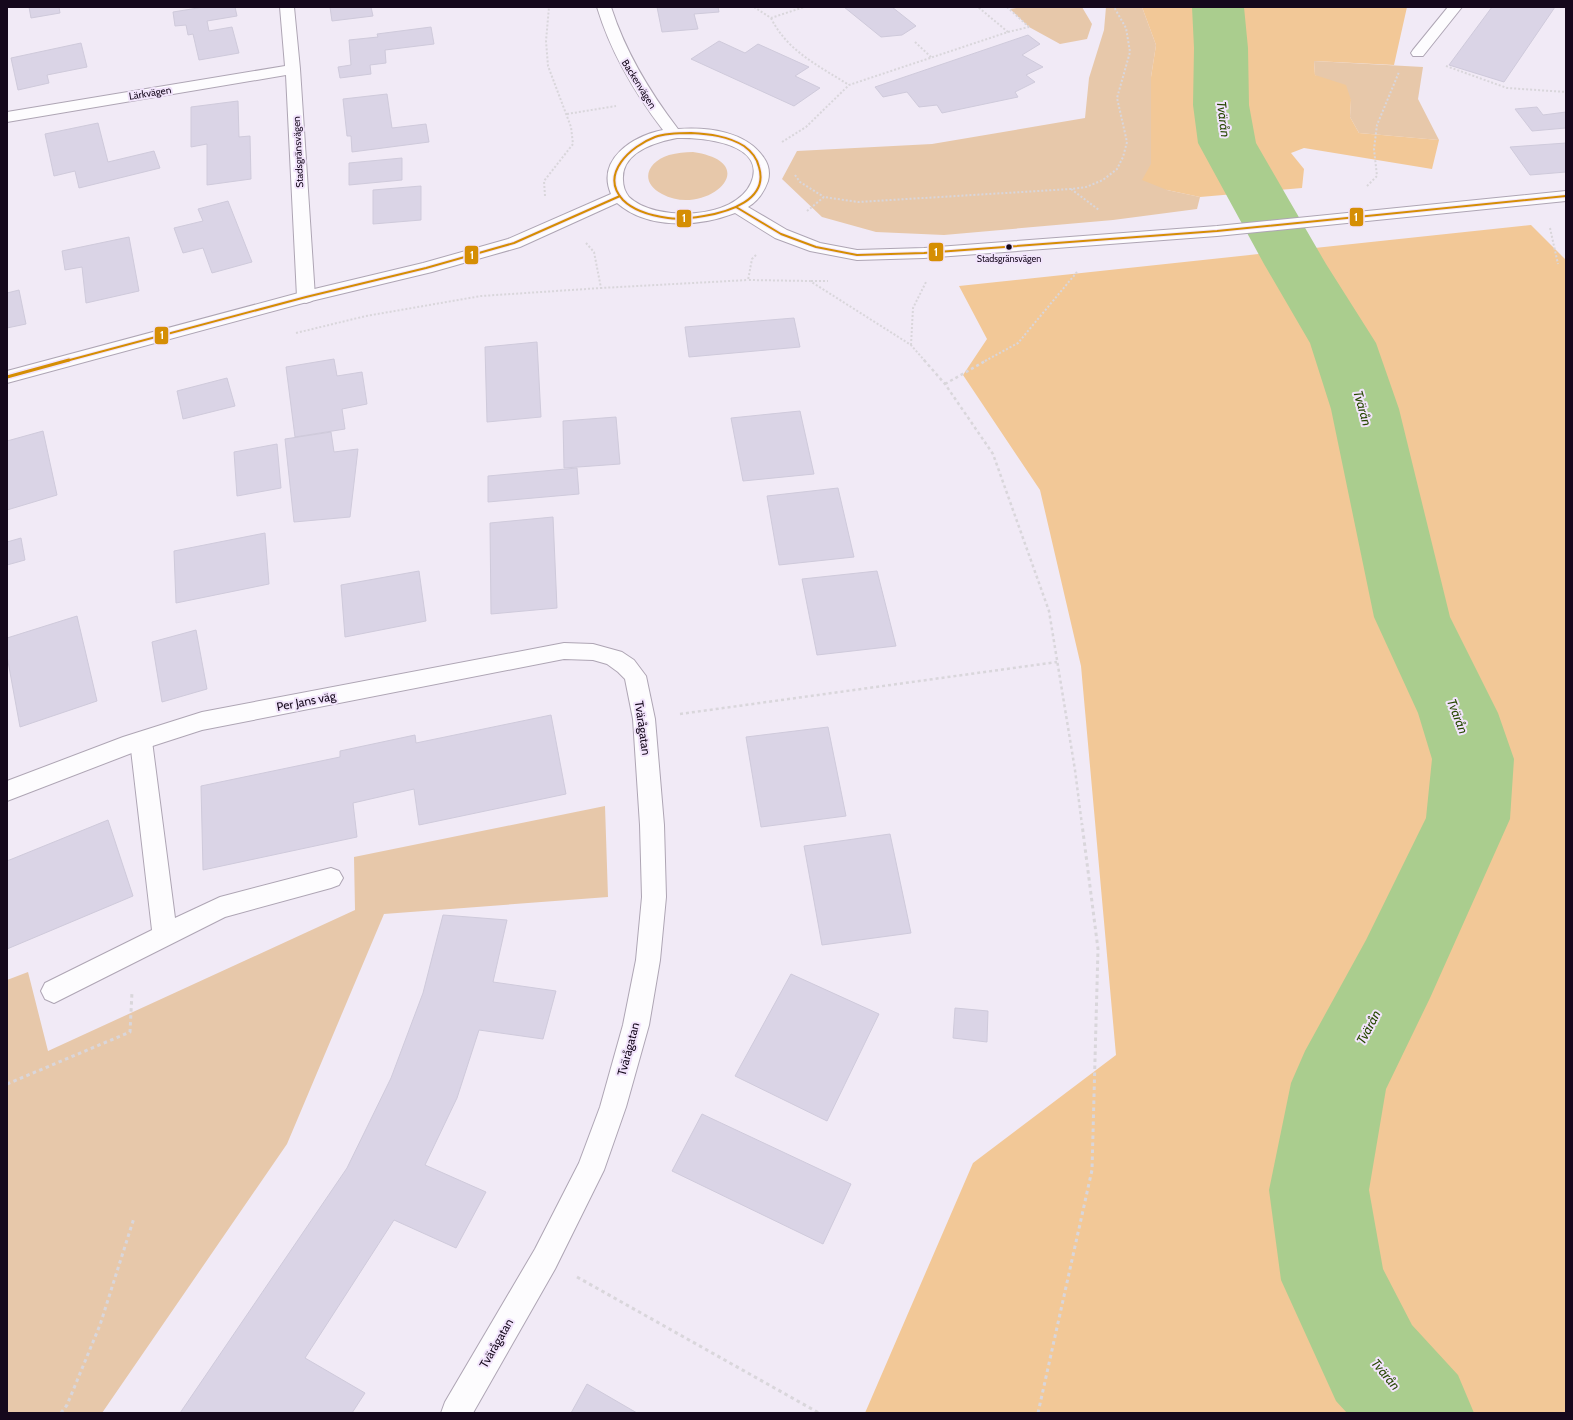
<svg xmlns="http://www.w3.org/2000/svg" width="1573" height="1420" viewBox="0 0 1573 1420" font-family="Cabin,sans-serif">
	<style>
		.green { fill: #e7c8aa }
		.forest { fill: #f2c897 }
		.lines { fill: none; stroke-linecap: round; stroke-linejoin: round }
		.river { fill: #aacd8e; fill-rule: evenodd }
		.building { fill: #dad4e6; stroke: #cfcadb }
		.lane-casing { stroke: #aea5b4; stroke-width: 2 }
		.street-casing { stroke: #aea5b4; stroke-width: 2 }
		.secondary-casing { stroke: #aea5b4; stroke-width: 2 }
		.path-far2 { stroke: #d9d6db; stroke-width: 2; stroke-dasharray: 2 2; stroke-linecap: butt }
		.path-far1 { stroke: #d9d6db; stroke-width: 2.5; stroke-dasharray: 3 3; stroke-linecap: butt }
		.path { stroke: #d9d6db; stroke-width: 3; stroke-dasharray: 3.5 3.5; stroke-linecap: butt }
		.lane { fill: #fdfcfe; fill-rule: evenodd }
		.street { fill: #fdfcfe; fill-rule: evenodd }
		.secondary { fill: #fdfcfe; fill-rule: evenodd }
		.bus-1-far1-casing { stroke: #f2e4fc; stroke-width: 4 }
		.bus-1-casing { stroke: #f2e4fc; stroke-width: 6 }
		.bus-1-far1 { stroke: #d58e04; stroke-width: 2 }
		.bus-1 { stroke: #d58e04; stroke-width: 3 }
		.bus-dot { fill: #15081c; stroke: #f2e4fc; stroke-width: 1.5 }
		.labels { text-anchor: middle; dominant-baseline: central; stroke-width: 4; stroke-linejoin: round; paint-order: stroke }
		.far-bus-label { font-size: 9px; fill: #15081c; stroke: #f2e4fc }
		.far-street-label { font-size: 10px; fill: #15081c; stroke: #f2e4fc }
		.street-label { font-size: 12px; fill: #15081c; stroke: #f2e4fc }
		.water-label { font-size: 13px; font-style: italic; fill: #264700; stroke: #f2e4fc }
		.line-badge { stroke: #f2e4fc; stroke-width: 1.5 }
		.badge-label { font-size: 11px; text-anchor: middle; font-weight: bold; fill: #fff }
	</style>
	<rect width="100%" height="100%" fill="#f1eaf6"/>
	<!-- green -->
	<path class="green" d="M1024,7h58l10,17 -5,15 -27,5 -31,-17 -19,-18z
		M1106,7h36l14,38 -5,32v87l16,26 33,7 -3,12 -84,11 -169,15 -68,-3 -54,-15 -40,-38 15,-28 135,-7 153,-26 4,-40 15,-48z
		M1314,61l109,6 -5,32 21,41 -80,-7 -9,-16 1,-17 -36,-25z
		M693,152c74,11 12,66 -31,42 -23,-12 -15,-32 7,-39 8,-2 16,-3 24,-3z
		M605,806l3,91 -224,17 -97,230 -185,269h-95v-433l21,-8 20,79 307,-141 -1,-53z"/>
	<!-- forest -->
	<path class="forest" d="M1142,7h265l-13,58 -80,-4 1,14 31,10 5,15 -1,17 9,16 80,7 -7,29 -128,-21 -13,5 13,16 -2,19 -102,9 -33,-7 -25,-10 9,-16v-87l5,-32z
		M1531,225l35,35v1153h-701l108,-250 143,-108 -35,-389 -41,-176 -77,-115 24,-36 -28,-53z"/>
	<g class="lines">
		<!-- river -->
		<path class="river" d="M1192,7h52l4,41 1,57 7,38 70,121 50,79 23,66 51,208 48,96 16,46 -4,60 -80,179 -44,91 -17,101 14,79 29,56 46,50 16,38h-127l-11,-12 -55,-121 -12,-90 22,-107 14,-32 61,-111 60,-122 6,-59 -14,-46 -44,-96 -43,-208 -21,-66 -46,-79 -66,-121 -5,-38 1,-57z"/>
	</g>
	<!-- building -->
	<path class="building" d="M29,7h30l1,6 -29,5z
		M204,7h31l2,9 -30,5 2,10 23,-4 7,26 -40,7 -6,-26 -5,1 -2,-10 -11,1 -2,-14z
		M330,7h41l2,9 -41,5z
		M657,7h61l1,5 -25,2 4,15 -36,3z
		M844,7h48l24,19 -14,9 -21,2z
		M1492,7h63l-51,75 -55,-17z
		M431,27l3,17 -49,6 1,13 -16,2 1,9 -31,4 -2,-11 13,-2 -2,-25 29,-3 -1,-3z
		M1028,35l12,9 -18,11 21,12 -17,8 9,7 -20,10 3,5 -76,16 -5,-8 -18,2 -12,-15 -24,5 -8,-10z
		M719,41l26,12 13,-9 51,23 -14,9 25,12 -26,18 -103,-47z
		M81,43l6,24 -40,8 2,8 -31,7 -7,-32z
		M387,94l5,34 34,-4 3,18 -77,10 -1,-16h-4l-4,-37z
		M238,101l1,36 11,-1 1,43 -44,6v-41l-16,3v-40z
		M1537,107l6,8 23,-3v16l-34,3 -17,-22z
		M98,123l10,39 46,-11 6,17 -81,20 -4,-17 -21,5 -9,-42z
		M1566,143v29l-36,3 -20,-28z
		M402,158v22l-53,5v-22z
		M421,186v34l-48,4v-34z
		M228,201l24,61 -40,11 -9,-25 -20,5 -9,-25 29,-7 -5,-12z
		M129,237l10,54 -53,12 -4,-36 -17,3 -3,-19z
		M19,290l7,34 -19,4v-35z
		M794,318l6,29 -111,10 -4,-30z
		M537,342l4,75 -54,5 -2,-75z
		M334,359l3,17 25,-4 5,32 -25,5 3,20 -50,8 -9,-70z
		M227,378l8,28 -52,13 -6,-28z
		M800,411l14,63 -71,7 -12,-63z
		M616,417l4,47 -56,4 -1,-47z
		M43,431l14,64 -50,15v-69z
		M331,432l3,20 24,-3 -8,68 -56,5 -9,-83z
		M277,444l4,44 -44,8 -3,-44z
		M577,468l2,26 -91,8v-26z
		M838,488l16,69 -75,8 -12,-69z
		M553,517l4,91 -66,6 -1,-91z
		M265,533l4,51 -93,19 -2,-52z
		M21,538l4,22 -18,5v-23z
		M419,571l7,50 -81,16 -4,-52z
		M877,571l19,75 -79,9 -15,-76z
		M77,616l20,85 -77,26 -13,-71v-18z
		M196,630l11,59 -45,13 -10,-60z
		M551,715l15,79 -147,31 -5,-36 -61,14 4,34 -154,33 -2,-84 139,-29v-6l75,-16 1,8z
		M828,727l18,89 -85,11 -15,-90z
		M108,820l25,76 -126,53v-88z
		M890,834l21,99 -89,12 -18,-99z
		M443,915l64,5 -14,62 63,9 -13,48 -64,-9 -22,68 -32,67 61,27 -30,56 -62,-28 -89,138 60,35 -13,20h-172l167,-245 44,-90 32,-85z
		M791,974l88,40 -52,107 -92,-45z
		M955,1008l33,3 -1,31 -34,-4z
		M702,1114l149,70 -28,60 -151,-73z
		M587,1384l50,29h-66z"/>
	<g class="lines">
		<!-- lane casing -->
		<g class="lane-casing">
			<path id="lane" d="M141,732l8,3 3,6 23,177 45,-21 111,-29 8,3 4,7 -4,7 -8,3 -106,29 -171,86 -9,-4 -4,-8 4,-8 107,-53 -22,-189 3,-6z"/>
		</g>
		<!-- street casing -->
		<g class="street-casing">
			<path id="street" d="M280,7h14l6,62 15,228 -3,4 -6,2 -6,-2 -3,-4 -11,-222 -279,47v-10l278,-46z
				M1448,7h14l-39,49h-10l-2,-3 2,-3z
				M564,643l29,1 29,8 12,8 12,16 9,43 9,106 2,72 -6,63 -11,65 -23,82 -22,63 -49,99 -82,144h-32l4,-11 90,-153 44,-86 21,-56 23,-82 13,-65 6,-63 -2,-72 -7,-106 -8,-40 -7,-7 -11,-8 -14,-4 -29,-1 -362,71 -65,21 -130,50v-20l116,-44 79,-25z"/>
		</g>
		<!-- secondary casing -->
		<g class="secondary-casing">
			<path id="secondary" d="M597,7h14c15,46 38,84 67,122 30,-2 68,2 86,29 5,7 6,15 4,23 -4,11 -10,20 -20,26l39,23 33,13 37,7 67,-2 293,-22 349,-35v10l-349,35 -293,22 -67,2 -47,-9 -35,-13 -40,-25c-36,14 -87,17 -118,-10l-97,44 -88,25 -125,30 -300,81v-12l299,-80 117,-28 85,-24 103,-45c-15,-35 22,-58 52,-64 -29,-38 -52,-77 -66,-123zM677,138c24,-1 91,5 74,45 -16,37 -96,39 -122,14 -4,-5 -6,-11 -6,-17 -2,-28 33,-38 54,-42z"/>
		</g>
		<!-- path-far2 -->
		<path class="path-far2" d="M754,7l17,11 33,-11
			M1007,7l22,20
			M771,18c16,33 48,48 78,67
			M1008,32l21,-5
			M915,42l17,16
			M1446,66l61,22 59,4
			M567,114l49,-8
			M782,142l24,-15 43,-42 159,-53 -30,-25
			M795,175l5,7 24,15
			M1367,186l10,-10 -3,-27 3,-24 22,-53
			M1071,189l28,21
			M545,196l-1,-15 29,-37 -2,-17 -23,-61 -2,-25 3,-34
			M807,211l17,-14 34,5 213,-13 15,-2 17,-7 14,-11 6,-12 4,-15 -10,-44 13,-46 -4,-24 -12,-21
			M1550,228l8,36
			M586,243l8,9 7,36 147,-8
			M756,255l-4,4 -4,21 62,1 101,64 14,16
			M811,281h17
			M296,333l70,-17 115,-20 120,-8
			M911,345l2,-37 13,-26
			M985,361l33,-18 59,-71"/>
		<!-- path-far1 -->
		<path class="path-far1" d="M924,360l21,24 48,70 56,157 26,159 7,55
			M945,384l42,-24
			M680,714l377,-52"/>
		<!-- path -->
		<path class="path" d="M7,1084l123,-52 2,-40
			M577,1277l242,136
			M61,1413l6,-8 33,-80 34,-107
			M1038,1413l54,-243 6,-221 -16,-125"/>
		<!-- lane -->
		<use href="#lane" class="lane"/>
		<!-- street -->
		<use href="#street" class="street"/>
		<!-- secondary -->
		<use href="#secondary" class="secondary"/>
		<!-- bus-1-far1 casing -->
		<g class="bus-1-far1-casing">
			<path id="bus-1-far1" d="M691,133c18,1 37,3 53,13 7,5 13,12 15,21 10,33 -31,45 -55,49 -12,2 -24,4 -36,2 -15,-2 -34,-7 -45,-18 -24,-26 8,-54 32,-63 11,-4 24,-4 36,-4z
				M736,207l45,27 35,13 41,8 67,-2 293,-22 349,-35
				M66,361l240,-64 120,-29 88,-25 106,-47"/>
		</g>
		<!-- bus-1 casing -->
		<g class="bus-1-casing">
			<path id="bus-1" d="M7,377l62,-17"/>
		</g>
		<!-- bus-1-far1 -->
		<use href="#bus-1-far1" class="bus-1-far1"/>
		<!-- bus-1 -->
		<use href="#bus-1" class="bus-1"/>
	</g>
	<!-- markers -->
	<circle class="bus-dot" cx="1009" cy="247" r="3.5"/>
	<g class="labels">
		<!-- far-bus labels -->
		<g class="far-bus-label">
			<text x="1009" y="258">Stadsgränsvägen</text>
		</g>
		<!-- far-street labels -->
		<g class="far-street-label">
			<text transform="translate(639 84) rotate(58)">Backenvägen</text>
			<text transform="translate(150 93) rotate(-9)">Lärkvägen</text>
			<text transform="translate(298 152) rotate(-93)">Stadsgränsvägen</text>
		</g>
		<!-- street labels -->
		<g class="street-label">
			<text transform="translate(306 701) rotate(-11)">Per Jans väg</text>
			<text transform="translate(643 728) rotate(82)">Tvärågatan</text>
			<text transform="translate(628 1049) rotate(-75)">Tvärågatan</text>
			<text transform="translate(496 1343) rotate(-60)">Tvärågatan</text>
		</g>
		<!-- water labels -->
		<g class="water-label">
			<text transform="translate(1224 119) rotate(83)">Tvärån</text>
			<text transform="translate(1363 408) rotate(74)">Tvärån</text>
			<text transform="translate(1458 716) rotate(69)">Tvärån</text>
			<text transform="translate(1368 1027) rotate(-62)">Tvärån</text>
			<text transform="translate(1386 1374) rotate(50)">Tvärån</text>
		</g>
	</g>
	<g class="line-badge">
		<rect x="1349" y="207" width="15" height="20" rx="4" fill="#d58e04"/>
		<rect x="676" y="209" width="16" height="19" rx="4" fill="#d58e04"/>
		<rect x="928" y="242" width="16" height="20" rx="4" fill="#d58e04"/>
		<rect x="464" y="245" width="15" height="20" rx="4" fill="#d58e04"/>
		<rect x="154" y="326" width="15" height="19" rx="4" fill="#d58e04"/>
	</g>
	<g class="badge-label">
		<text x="1356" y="221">1</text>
		<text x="684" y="222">1</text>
		<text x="936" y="256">1</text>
		<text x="472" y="259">1</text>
		<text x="162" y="339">1</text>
	</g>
	<!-- border -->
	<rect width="1573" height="1420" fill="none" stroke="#15081c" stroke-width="16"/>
</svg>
